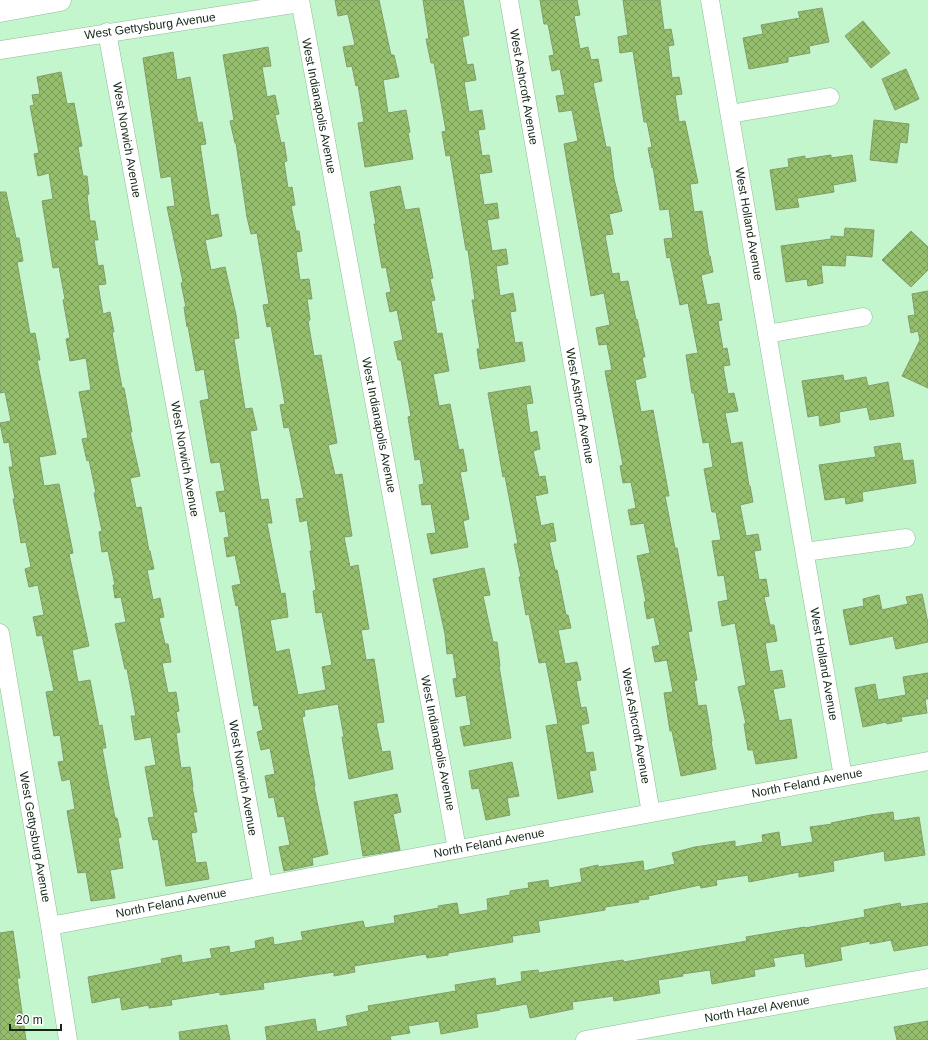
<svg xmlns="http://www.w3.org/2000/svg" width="928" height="1040" viewBox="0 0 928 1040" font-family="Helvetica,sans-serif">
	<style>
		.building { fill: url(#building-cross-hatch); stroke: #839c6b }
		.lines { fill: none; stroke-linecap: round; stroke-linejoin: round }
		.minor-casing { stroke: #8cbc96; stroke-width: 19 }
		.secondary-casing { stroke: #8cbc96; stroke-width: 23 }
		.minor { stroke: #fff; stroke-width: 18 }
		.secondary { stroke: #fff; stroke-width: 22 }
		.labels { text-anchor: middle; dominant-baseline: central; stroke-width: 3; stroke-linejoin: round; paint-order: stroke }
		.street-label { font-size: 12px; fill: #142719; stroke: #fff }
	</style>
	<defs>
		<pattern id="building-cross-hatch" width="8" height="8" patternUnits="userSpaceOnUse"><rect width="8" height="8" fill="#95bf6c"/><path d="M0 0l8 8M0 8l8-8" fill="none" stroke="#789b58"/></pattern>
	</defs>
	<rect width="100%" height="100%" fill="#c4f6ce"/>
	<!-- building -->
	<path class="building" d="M335,0h44l12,55h3l5,22 -16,3 5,33 18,-3 4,22 -2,1 5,26 -48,8 -7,-44 6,-1 -6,-37 -2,1 -4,-20 -5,1 -4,-20 12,-2 -7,-31 -10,2z
		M423,0h40l6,35 -7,2 5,28 6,-1 3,16 -12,2 5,30 13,-2 3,19 -7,1 4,26 7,-1 3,17 -13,2 5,31 13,-2 2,15 -12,2 5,31 14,-2 2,15 -12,2 4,30 13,-3 3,18 -6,1 5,31 7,-1 3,19 -45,8 -3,-20h3l-8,-49h3l-7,-50h-2l-16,-95 -4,1 -4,-24 4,-1 -12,-68h-3l-5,-24h3z
		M540,0h37l3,15 -6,1 6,33 8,-2 3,13 7,-1 4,22 -9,2 13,64h4l4,32 8,32 -13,3 4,20 -8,1 7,39 7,-1 1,9 8,-1 8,39 1,-1 8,38h-3l4,20 -11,3 6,32 12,-2 16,86h-4l10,52h2l15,83 -4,1 9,48 -3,1 4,25 8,-1 6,36h-1l5,28 -35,7 -9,-45h-2l-6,-38 9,-1 -6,-32 -12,2 -3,-15 8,-2 -6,-28 -7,2 -3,-17h2l-9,-46 13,-3 -6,-30 -13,2 -3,-15 8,-2 -5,-26 -8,1 -3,-17 3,-1 -18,-94 7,-1 -5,-26 -8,1 -3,-17 14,-3 -6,-32 -13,3 -21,-116 -6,-36 14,-3 -6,-31 -13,2 -3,-16 9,-1 -5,-26 -8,2 -3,-15 5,-1 -6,-31h-4z
		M623,0h37l4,30 7,-1 3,16 -6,1 4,32 7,-1 3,17 -7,1 4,27 6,-1 13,62 -8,1 4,28 8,-1 7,45h1l3,16 -12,3 6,30 12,-2 3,17 -4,1 5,28 4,-1 3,17 -7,1 5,28 6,-1 4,18 -13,2 6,31 11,-2 7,44h1l3,16 -13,3 6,31 12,-2 3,16 -7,1 5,29 7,-1 3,17 -5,1 6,28h4l3,16 -12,2 5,29 12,-2 3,17 -12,2 6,32 12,-2 6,39 -41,6 -3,-14h-5l-4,-26h2l-8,-37 8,-2 -11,-62 -13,3 -4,-24 10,-2 -4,-25 -6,1 -6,-35 9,-1 -5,-28h-4l-8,-43 9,-2 -4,-25 -6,1 -9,-50h-2l-6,-38 12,-2 -10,-50 -8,2 -10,-48 -3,1 -3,-19 9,-1 -4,-29 -9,1 -7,-43 -1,1 -4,-20 4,-1 -5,-25h-3l-11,-71 -13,2 -2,-16 10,-2z
		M822,8l7,34 -20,4 1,7 -22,4v5l-39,7 -6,-31 20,-4 -2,-9 39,-7 -2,-6z
		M863,21l27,32 -19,15 -26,-32z
		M268,47l3,19 -9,1 5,30 8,-2 4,19 -4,1 6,28 3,-1 3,19 -3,1 4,26 4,-1 3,18 -4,1 5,25h3l3,20 -6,1 4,28 9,-1 3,20h-5l3,21 -2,1 6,35 7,-1 16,88 -9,2 7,30 7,-1 10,62 -8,1 6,30 8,-2 11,64 -8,1 5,30 8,-1 10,63 -8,1 6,29 8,-1 3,18 -44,10 -7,-42h2l-6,-33 -34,6 1,6 -3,1 13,69 -1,1 14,67 -16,4 1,7 -29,6 -5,-24 11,-2 -6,-29 -6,1 -4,-20 -5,1 -4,-22 10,-2 -5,-26 -9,2 -4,-18 6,-2 -5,-25 -4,1 -16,-101 -2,1 -4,-20 9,-2 -6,-29 -8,2 -3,-19 5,-1 -4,-26 -5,1 -4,-20 9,-1 -5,-29 -9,1 -11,-62 9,-2 -5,-30 -8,2 -8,-45 -1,1 -3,-20h2l-5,-24 2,-1 -16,-75 8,-1 -4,-30 -10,2 -18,-120 30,-6 4,28 13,-3 8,46 4,-1 4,22 -6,1 11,71 7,-2 4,22 -17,4 6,30 14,-3 11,48 3,23 -5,1 11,70 7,-1 5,22 -7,1 11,69 7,-1 4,24h-5l14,71 4,-1 3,24 -18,3 6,32 13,-3 9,46 28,-5 -4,-23 10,-2 -10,-53 -6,1 -3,-22 3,-1 -6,-39h2l-5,-31 -7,2 -4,-23 8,-1 -15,-71 -5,1 -4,-23 5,-1 -14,-78 -4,1 -4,-22 6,-1 -12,-71 -6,1 -4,-17 -11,-74h-1l-5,-22 4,-1 -11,-65z
		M906,69l13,30 -24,11 -13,-31z
		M61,72l6,32 7,-1 8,43 -4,1 5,29h4l2,18 -2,1 3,26h5l3,19h-4l4,26 5,-1 3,19 -8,1 5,29 7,-2 4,20h-2l10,56h2l8,44h-2l10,44 -10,2 6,30 5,-1 8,44h1l4,18 -7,1 6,30 7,-2 4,19 -5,1 6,26h3l3,18 -9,1 6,30 8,-1 3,19 -3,1 4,20 -4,1 5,35 9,-1 3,20h-1l5,25h-4l4,20 -6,1 5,30 10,-1 3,17 -43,7 -8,-47 -5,1 -5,-22 6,-1 -9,-50 11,-2 -5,-28 -16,3 -4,-24h5l-9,-47h-2l-10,-45 11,-2 -5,-25 -6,1 -2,-13h2l-7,-34 -6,1 -3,-20 3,-1 -8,-38h2l-7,-33 -2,1 -5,-22 6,-1 -9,-46 12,-2 -5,-32 -16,3 -4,-22 4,-1 -7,-38 2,-1 -6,-32 -6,1 -11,-67 11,-2 -4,-26 -11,3 -4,-22 5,-1 -9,-47 4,-1 -2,-10 8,-1 -3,-17z
		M874,120l35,4 -2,19 -7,-1 -3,21 -27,-3z
		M831,155v3l21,-3 4,26 -23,4 1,7 -37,6 2,9 -23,3 -6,-40 19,-3 -1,-8 17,-3v3z
		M400,186l5,24 14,-2 14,70 -3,1 5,21 -4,1 6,33 5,-1 7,38 -16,3 6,32 11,-2 9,46 4,-1 4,22 -7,1 9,47 -6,2 5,26 -37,7 -4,-20 9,-1 -5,-29 -9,1 -3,-20 5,-1 -4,-25 -5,1 -7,-43 3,-1 -10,-56h-3l-4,-18 9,-2 -6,-30 -7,2 -4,-19 5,-1 -5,-25 -4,1 -8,-44h2l-6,-32z
		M0,192h6l10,46h3l4,23 -6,1 13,72 5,-1 5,27h-3l19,94 -17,3 5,29 15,-2 14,69 -4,1 20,92 -17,4 6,32 12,-2 9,46 3,-1 4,23h-4l13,70h2l4,19 -3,1 5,30 -13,2 5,28 -24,3 -5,-29 -8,1 -11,-62 8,-2 -5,-30 -8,2 -4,-19 6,-1 -4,-26 -6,1 -8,-44 8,-1 -12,-56 -5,1 -4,-19 11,-2 -6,-30 -9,2 -4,-18 6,-2 -5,-25 -5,1 -3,-19 -5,-25h2l-6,-32h4l-4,-25 -5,1 -4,-20 11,-2 -6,-29 -5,1z
		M845,228l29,2 -2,27 -26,-2 -1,11 -24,-1 2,18 -15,3 -1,-7 -21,3 -5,-36 50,-7v-3l13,1z
		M911,231l17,16v23l-17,17 -29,-27z
		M928,291v97l-26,-12 18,-36 -2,-9 -7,2 -3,-17 7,-1 -3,-21z
		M843,375l1,6 22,-4 2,9 20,-4 6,34 -24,4 -3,-13 -28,5 1,10 -20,4 -1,-11 -11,2 -6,-36z
		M530,386l3,17 -7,1 4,29 7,-2 3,18 -7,2 6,26 6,-1 3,17 -13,3 6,30 12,-3 3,18 -7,1 6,28h2l9,45h2l3,13 -13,2 7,34 12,-2 4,18 -5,1 5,27 5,-1 3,16 -8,2 5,28 7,-1 3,18 -7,1 4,21 -35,7 -12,-73 12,-2 -12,-62 -7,1 -10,-49 -3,1 -7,-38h2l-7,-33h4l-13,-68 -2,1 -15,-84z
		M900,443l3,18 10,-1 3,23 -54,9 1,9 -17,3 -1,-7 -20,3 -6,-35 57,-8 -2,-10z
		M484,568l6,27 -7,1 10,46h4l3,24h-1l12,72 -47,8 -4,-19 11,-2 -5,-30 -10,2 -3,-18 4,-1 -4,-25 -6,1 -2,-20 -12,-55z
		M922,594l6,29v19l-32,7 -3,-13 -43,9 -7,-35 21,-4 -1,-7 16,-4 3,15 26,-6 -2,-7z
		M928,673v26h-3l2,14 -26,4 1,4 -15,3 -1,-2 -23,5 -8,-39 20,-4 3,16 28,-5 -3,-18z
		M512,762l7,34 -12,2 3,17 -24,5 -7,-32 -7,1 -3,-18z
		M397,794l4,18 -8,2 7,36 -37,6 -9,-54z
		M893,812l1,9 25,-4 6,38 -40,6 -1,-10 -51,10 1,10 -35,6v-5l-50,10 -1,-7 -32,5 1,5 -16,3 -1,-3 -52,11 1,3 -11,1 1,2 -34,5v3l-67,11 2,11 -28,4 1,6 -65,11v2l-21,3 -1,-4 -72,12 1,6 -21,4v-4l-71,11 1,6 -44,6v-3l-49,8 1,5 -23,3v-3l-27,5 -2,-13 -28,6 -4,-26 74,-14 -1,-4 20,-4 1,8 30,-5 -2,-9 19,-3 1,7 26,-5 -1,-7 18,-4 1,8 29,-5 -2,-8 62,-11 2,7 30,-5 -1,-7 45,-8 -1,-2 19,-3 2,12 29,-5 -1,-11 23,-4v-4l19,-3 -1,-5 20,-3 1,8 33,-6 -2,-13 18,-4v2l45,-6 1,10 31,-7 -3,-11 23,-6 40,-6v6l28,-5 -1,-7 17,-3 2,15 32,-5 -3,-15 22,-3 -1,-1 40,-8z
		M900,903l1,4 27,-4v42l-34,6 -3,-11 -21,4v-3l-30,6 2,13 -36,7 -2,-14 -31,5 2,8 -21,4 1,6 -43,8 -2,-14 -28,4 1,2 -25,4 2,13 -46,8 -1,-5 -41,6 1,7 -43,9 -3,-14 -28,5 1,1 -24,4 2,13 -37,7 -2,-13 -31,5 2,7 -20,3 1,4h-124l-2,-13 50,-8 2,13 31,-6 -2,-10 23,-5 -1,-5 88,-15 -1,-6 40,-7 1,8 26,-5 -1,-9 17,-2 1,3 84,-13 1,2 123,-21 -1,-4 59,-10v1l60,-11 -1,-7z
		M13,931l7,47h-3l9,62h-26v-107z
		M928,1021v19h-31l-3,-13z
		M227,1025l3,15h-50l-1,-8z"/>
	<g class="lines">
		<!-- minor casing -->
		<g class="minor-casing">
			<path id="minor" d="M300,0l157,849
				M509,0l142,813
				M710,0l133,777
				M107,32l156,854
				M0,50l300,-47
				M730,114l100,-17
				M767,334l96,-17
				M805,552l101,-14
				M0,633l50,293 18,114
				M50,926l878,-165
				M585,1040l343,-62"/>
		</g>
		<!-- secondary casing -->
		<g class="secondary-casing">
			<path id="secondary" d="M0,11l60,-11"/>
		</g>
		<!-- minor -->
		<use href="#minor" class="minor"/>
		<!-- secondary -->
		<use href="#secondary" class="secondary"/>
	</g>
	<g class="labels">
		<!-- street labels -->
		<g class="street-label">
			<text transform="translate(150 26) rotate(-8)">West Gettysburg Avenue</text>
			<text transform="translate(524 87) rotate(80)">West Ashcroft Avenue</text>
			<text transform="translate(319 106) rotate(79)">West Indianapolis Avenue</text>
			<text transform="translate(127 140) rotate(80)">West Norwich Avenue</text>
			<text transform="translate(749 224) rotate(80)">West Holland Avenue</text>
			<text transform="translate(580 406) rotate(80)">West Ashcroft Avenue</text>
			<text transform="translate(379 425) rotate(79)">West Indianapolis Avenue</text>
			<text transform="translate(185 459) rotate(80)">West Norwich Avenue</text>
			<text transform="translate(824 664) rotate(80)">West Holland Avenue</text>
			<text transform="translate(636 726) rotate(80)">West Ashcroft Avenue</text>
			<text transform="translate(438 743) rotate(79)">West Indianapolis Avenue</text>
			<text transform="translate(243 778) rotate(80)">West Norwich Avenue</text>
			<text transform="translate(807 783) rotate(-11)">North Feland Avenue</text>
			<text transform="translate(35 837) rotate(80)">West Gettysburg Avenue</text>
			<text transform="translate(489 843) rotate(-11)">North Feland Avenue</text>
			<text transform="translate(171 903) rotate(-11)">North Feland Avenue</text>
			<text transform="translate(757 1009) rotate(-10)">North Hazel Avenue</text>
		</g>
	</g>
	<!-- scale -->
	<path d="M10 1024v6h51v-6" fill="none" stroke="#142719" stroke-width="2"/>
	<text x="16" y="1024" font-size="12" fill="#142719" stroke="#ffffff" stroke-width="3" paint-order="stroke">20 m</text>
</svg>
